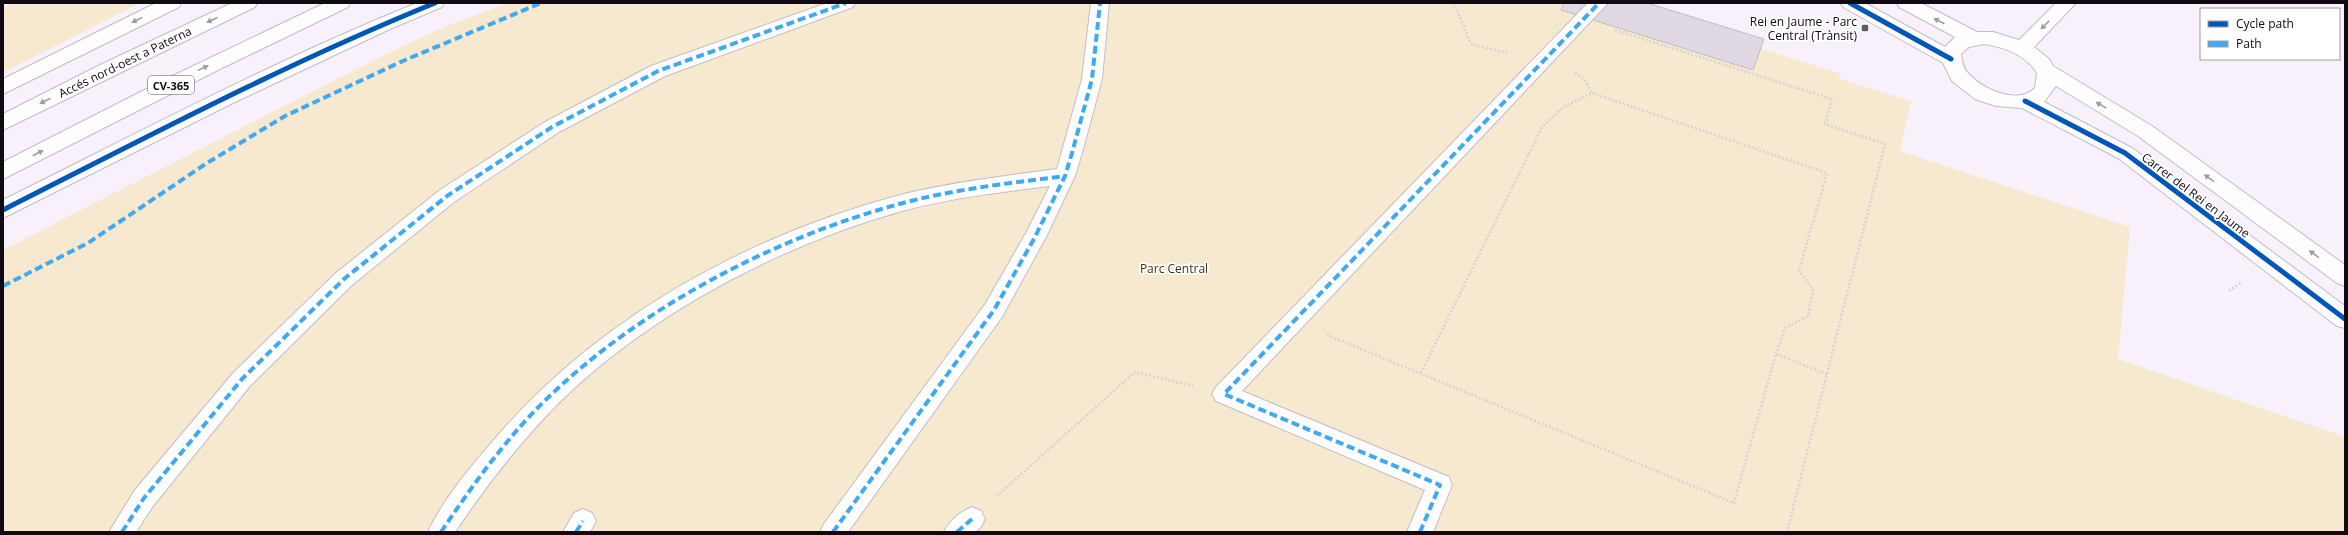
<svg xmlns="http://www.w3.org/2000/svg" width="2348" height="535" viewBox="0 0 2348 535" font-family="'Open Sans',sans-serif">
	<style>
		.green { fill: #f6e9cf }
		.building { fill: #e0d8e2; stroke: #c3bbc4 }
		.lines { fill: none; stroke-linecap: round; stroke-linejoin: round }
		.minor-casing { stroke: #c3bcc5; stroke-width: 2 }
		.major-casing { stroke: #c3bcc5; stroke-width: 2 }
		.path { stroke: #d5d3d5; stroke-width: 2.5; stroke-dasharray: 2 2; stroke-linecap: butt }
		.minor { fill: #fefdfe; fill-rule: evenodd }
		.major { fill: #fefdfe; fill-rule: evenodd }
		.quiet { stroke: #3fa9f5; stroke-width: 4; stroke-dasharray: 8 4; stroke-linecap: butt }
		.cycleway-casing { stroke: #fff; stroke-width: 8 }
		.cycleway { stroke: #0057b8; stroke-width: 5 }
		.oneway { fill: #9f9ca0 }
		.poi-dot { fill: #625a63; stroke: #fff; stroke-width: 1.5 }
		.labels { text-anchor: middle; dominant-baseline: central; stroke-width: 3.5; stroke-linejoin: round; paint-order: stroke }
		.shield { fill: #fff; stroke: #585459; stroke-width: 1 }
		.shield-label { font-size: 11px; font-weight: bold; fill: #110a12 }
		.poi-label { font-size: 12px; fill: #110a12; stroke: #fff; text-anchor: end }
		.street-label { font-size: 12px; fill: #110a12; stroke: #fff }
		.park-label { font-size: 12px; fill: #3d330c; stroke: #fff }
	</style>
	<rect width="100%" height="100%" fill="#f8f0fa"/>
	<!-- green -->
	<path class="green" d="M15,3h125l-137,69v-64z
		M508,3h1108l225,71 -2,5 72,22 -11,50 230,76 -12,132 227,78v95h-2342v-282l379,-194 58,-27z"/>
	<!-- building -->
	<path class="building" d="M1564,3h83l117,36 -11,31 -192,-60z"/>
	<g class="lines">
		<!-- minor casing -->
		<g class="minor-casing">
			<path id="minor" d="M156,3h25l-2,4 -176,87v-15z
				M417,3h27l-2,4 -52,22 -157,74 -230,115v-18c137,-68 272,-140 414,-197z
				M827,3h28l-2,4 -188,69 -106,56 -105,70 -102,83 -102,101 -97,120 -17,26h-27l26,-42 99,-118 102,-99 104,-83 105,-68 106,-56z
				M1091,3h18l-7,76 -20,74 -7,23 -29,61 -44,80 -154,215h-28l4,-8 162,-221 40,-70 24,-47c-50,6 -100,12 -148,25 -131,37 -275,114 -366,216 -30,33 -56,68 -81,105h-27c16,-35 46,-69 71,-98 104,-119 252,-200 405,-240 50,-12 101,-18 153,-25l25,-90z
				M1588,3h20l-366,388 207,86 3,8 -19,47h-26l18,-42 -209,-89 -4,-7 4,-7z
				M1841,3h24l80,44 10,-10 -56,-30 -2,-4h24l56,29h16l26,8 37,-37h20l-42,44 15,12 4,7 99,60 193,139v21l-8,-3 -199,-147 -82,-50 -12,16 88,46 213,158v22l-8,-2 -219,-168 -96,-50 -26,-2 -21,-7 -23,-18 -9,-18 -100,-56zM1984,44c20,3 42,11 53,29l-2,15c-18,18 -55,0 -68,-16 -5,-6 -5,-12 -6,-18l8,-7z
				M972,507l9,4 4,8 -4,8 -6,5h-31c6,-12 16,-20 28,-25z
				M583,509l9,4 4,8 -6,11h-27l11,-19z"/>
		</g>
		<!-- major casing -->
		<g class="major-casing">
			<path id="major" d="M232,3h25l-2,4 -252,123v-16l97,-49z
				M325,3h25l-2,4 -128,62 -217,110v-17l161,-82z"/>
		</g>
		<!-- path -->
		<path class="path" d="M1454,3l17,41 36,9
			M1615,30l217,69 -7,25 60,20 -98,388
			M1575,73l10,7 7,13
			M2229,291l13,-9
			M1327,335l407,168 42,-149 51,20
			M1421,373l121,-246 23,-21 27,-13 235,80 -28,98 14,18 -5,27 -23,12 -9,26
			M997,496l138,-124 58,14"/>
		<!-- minor -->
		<use href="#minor" class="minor"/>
		<!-- major -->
		<use href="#major" class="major"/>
		<!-- quiet -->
		<path class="quiet" d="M3,286l85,-43 119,-80 78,-47 120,-56 136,-57
			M122,532l22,-34 98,-119 102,-100 103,-83 105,-69 106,-56 188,-68
			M441,532c27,-40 54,-78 86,-113 96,-103 241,-180 376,-216 52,-14 108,-20 162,-27
			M576,532l7,-11
			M833,532l161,-222 41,-73 30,-61 7,-23 20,-74 8,-76
			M957,532l15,-13
			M1420,532l20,-47 -216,-91 375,-391"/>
		<!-- cycleway casing -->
		<g class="cycleway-casing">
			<path id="cycleway" d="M1850,3l101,56
				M2025,101l100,52 220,166
				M3,210c142,-72 284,-147 432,-207"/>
		</g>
		<!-- cycleway -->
		<use href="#cycleway" class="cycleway"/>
	</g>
	<!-- one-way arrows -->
	<defs><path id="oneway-solid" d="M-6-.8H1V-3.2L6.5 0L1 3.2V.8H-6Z"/></defs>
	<g class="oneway">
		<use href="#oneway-solid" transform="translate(137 20) rotate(154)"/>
		<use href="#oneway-solid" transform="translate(212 20) rotate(155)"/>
		<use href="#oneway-solid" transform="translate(1939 21) rotate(-152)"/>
		<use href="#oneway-solid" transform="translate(2045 25) rotate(135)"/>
		<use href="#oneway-solid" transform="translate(203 68) rotate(-26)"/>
		<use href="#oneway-solid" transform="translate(45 101) rotate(153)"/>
		<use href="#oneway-solid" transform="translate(2101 105) rotate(-149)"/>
		<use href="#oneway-solid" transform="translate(38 153) rotate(-28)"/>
		<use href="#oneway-solid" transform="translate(2209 178) rotate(-144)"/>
		<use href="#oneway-solid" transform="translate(2314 254) rotate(-144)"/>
	</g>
	<!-- markers -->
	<rect class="poi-dot" x="1861" y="24" width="8" height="8" rx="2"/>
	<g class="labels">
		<!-- shield labels -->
		<rect class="shield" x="148" y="76" width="46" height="18" rx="3"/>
		<g class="shield-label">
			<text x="171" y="85">CV-365</text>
		</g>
		<!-- poi labels -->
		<g class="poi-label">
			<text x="1857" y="21">Rei en Jaume - Parc<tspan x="1857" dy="14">Central (Trànsit)</tspan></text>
		</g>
		<!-- street labels -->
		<g class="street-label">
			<text transform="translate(125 62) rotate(-26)">Accés nord-oest a Paterna</text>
			<text transform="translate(2196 195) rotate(37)">Carrer del Rei en Jaume</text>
		</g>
		<!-- park labels -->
		<g class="park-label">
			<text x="1174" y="268">Parc Central</text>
		</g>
	</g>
	<!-- border -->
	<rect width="2348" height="535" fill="none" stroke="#110a12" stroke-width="8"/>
	<!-- legend -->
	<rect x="2200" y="8" width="140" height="52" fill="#ffffff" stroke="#a09da0"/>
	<rect x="2208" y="21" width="20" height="6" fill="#0057b8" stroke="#a09da0"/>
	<text x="2236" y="28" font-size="12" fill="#110a12">Cycle path</text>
	<rect x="2208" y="41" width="20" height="6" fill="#3fa9f5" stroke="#a09da0"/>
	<text x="2236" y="48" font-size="12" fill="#110a12">Path</text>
</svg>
